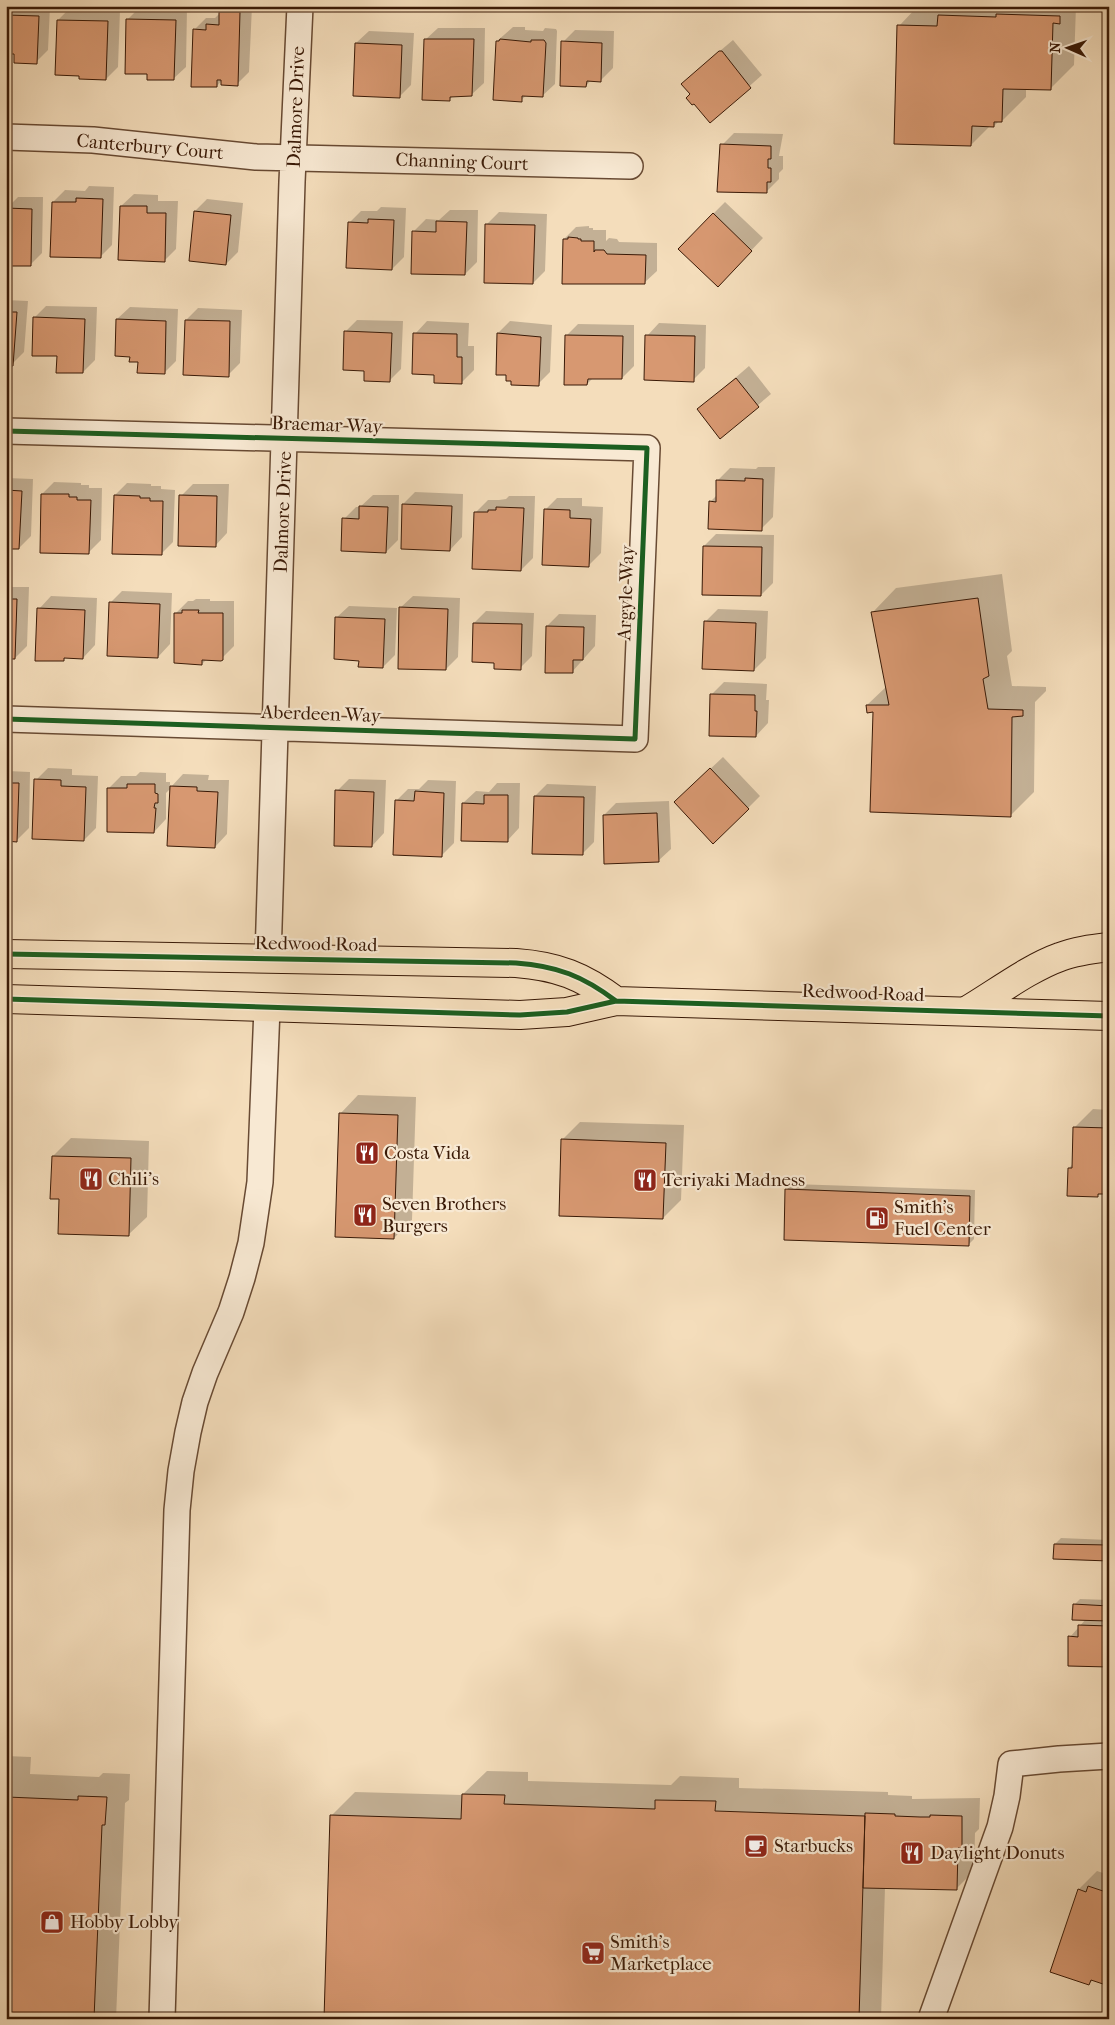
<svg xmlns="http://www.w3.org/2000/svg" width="1115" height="2025" viewBox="0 0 1115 2025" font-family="'IM FELL French Canon',serif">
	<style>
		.shadow { fill: #0003 }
		.building { fill: #d79871; stroke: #391906 }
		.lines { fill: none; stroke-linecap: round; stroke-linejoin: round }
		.street-casing { stroke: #684a33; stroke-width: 28 }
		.primary-casing { stroke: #391906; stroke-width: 30 }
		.highway-casing { stroke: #391906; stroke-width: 30 }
		.street { stroke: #f8e9d3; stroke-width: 25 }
		.primary { stroke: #f4ddbb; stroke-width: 28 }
		.highway { stroke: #f4ddbb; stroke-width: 28 }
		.cycleway-casing { stroke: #f8e9d3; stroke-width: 8 }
		.cycleway { stroke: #1b5e20; stroke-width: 5 }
		.labels { text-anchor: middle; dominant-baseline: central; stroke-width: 4.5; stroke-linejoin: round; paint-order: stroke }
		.street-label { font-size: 19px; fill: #391906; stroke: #f8e9d3 }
		.poi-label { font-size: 19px; fill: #391906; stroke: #f8e9d3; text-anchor: start }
	</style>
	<rect width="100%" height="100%" fill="#f4ddbb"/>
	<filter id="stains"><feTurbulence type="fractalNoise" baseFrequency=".004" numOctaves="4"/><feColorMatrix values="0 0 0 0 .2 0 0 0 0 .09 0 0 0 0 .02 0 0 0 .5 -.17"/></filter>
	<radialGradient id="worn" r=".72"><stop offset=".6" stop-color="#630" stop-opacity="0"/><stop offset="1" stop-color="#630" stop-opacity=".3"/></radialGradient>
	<!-- shadow -->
	<path class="shadow" d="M6,6h44l-2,44 -12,12 -21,-9h-9z
		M227,6h25l-3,66 -12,12 -15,-4 -5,6 -23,-56 12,-12h9z
		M918,6h158l-2,59 -24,24 -24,-1v9l-24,24h-3l-5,5h-4l-19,19 -72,-119z
		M140,7l47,1 -1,59 -13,12 -25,-6 -20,-54z
		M70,8l50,2 -2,57 -12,12 -48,-59z
		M513,27h12v3l18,1 2,-3 11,1 1,2 -2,53 -13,12 -15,-1 -6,5 -24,-59z
		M438,28h47l-1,55 -13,12 -18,1 -4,4 -24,-60z
		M575,30l39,1 -1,37 -13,13 -9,-1 -5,6 -23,-44z
		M369,31l45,2 -3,52 -12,12 -43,-54z
		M733,40l29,35 -52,46 -19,-27 4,-22z
		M734,133l49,1 -4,22h4v13l-4,4v6l-12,12 -45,-46z
		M89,186l25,1 -2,58 -12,12 -47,-55 12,-12 20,1z
		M134,194l24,1v6h20l-2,48 -12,12 -43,-55z
		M18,197h25l-1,56 -12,12 -24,-1v-60h5z
		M207,199l36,4 -5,49 -12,12 -31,-53z
		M725,202l38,36 -33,35 -17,-59z
		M381,207l25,1 -2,49 -12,12 -43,-46 12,-12h16z
		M450,210h28l-1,52 -12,12 -51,-43 12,-12 13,1z
		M499,212l48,2 -2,57 -12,12 -46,-59z
		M589,226v2h4v2h13v11l3,-3 8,1 2,3 38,1v28l-13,12 -80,-44 12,-12z
		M6,300l22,1 -4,51 -12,12h-6z
		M46,306l51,1 -2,53 -12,12 -25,-17 -24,-37z
		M130,307l48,2 -2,52 -12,12 -25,-12 -8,-5 -14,-37z
		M198,308l44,2 -2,53 -12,12 -42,-55z
		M357,320l46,1 -2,48 -12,12 -24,-11 -20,-38z
		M427,321l42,2 -1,23h6v24l-13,13 -26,-9 -20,-40z
		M510,321l42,4 -2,47 -12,12 -40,-51z
		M659,323l47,2 -1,43 -12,12 -46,-44z
		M578,324l56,1v41l-12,12 -28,-1 -7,7 -21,-48z
		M749,366l22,28 -51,43 -22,-27z
		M758,467h17l-2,50 -12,12 -51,-27 7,-7 1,-15 12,-12 26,1z
		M7,478l26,1 -2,57 -12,12h-13z
		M54,482l27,1v2h8v3h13l-1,52 -12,12 -47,-58z
		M127,483l24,1v2h10v3l14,1 -2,52 -12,12 -46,-59z
		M193,484h36l-2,49 -12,13 -34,-50z
		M415,492l48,2 -1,43 -12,13 -47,-46z
		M373,495h26l-1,45 -12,12 -42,-33 12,-12h4z
		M509,496h26l-2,62 -12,12 -45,-58 12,-12h11l7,-1z
		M557,498h25v8l21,1 -2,46 -12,12 -44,-55z
		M716,534l58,1 -1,48 -12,12 -57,-49z
		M1002,574l10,77 -5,5 5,30 34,1v4l-11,11 -1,90 -24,24 -143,-111 20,-19 -14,-74 23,-24z
		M6,587h23l-2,59 -12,12h-9z
		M122,591l50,2 -2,51 -12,13 -48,-54z
		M51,596l46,2 -2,47 -12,13 -17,-1 -3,3 -24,-51z
		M413,596l47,2 -2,59 -12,12 -46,-61z
		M196,599h14v2h24v45l-14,14 -13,-1 -5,5 -26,-51 12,-12h5z
		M349,606l48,2 -2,47 -12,12 -23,-8 -24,-41z
		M718,609l50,2 -2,47 -12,12 -49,-48z
		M486,611l48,2 -2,43 -12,12 -24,-6 -22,-39z
		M559,614l37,1 -1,31 -23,26 -25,-46z
		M724,682l43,2 -1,16h3l-1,23 -12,13 -44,-42z
		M723,757l37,39 -12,12 -60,-18z
		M6,767h2v4l22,1 -1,56 -12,12h-11z
		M48,768l24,1v6l26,1 -2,52 -12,12 -48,-60z
		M140,772l26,1v9h4v6l13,-14 26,1 -1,5h21l-2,54 -12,13 -44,-59 -5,5v26l-12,13 -45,-44 12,-12h15z
		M349,779l37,1 -2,53 -12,13 -35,-55z
		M428,780l28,1 -2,62 -12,12 -46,-54 12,-12h11z
		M497,783h23l-1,45 -12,13 -44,-38 13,-12 13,1z
		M547,784l49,2 -2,56 -12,12 -47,-58z
		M669,801l2,48 -13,12 -54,-46 12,-12z
		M358,1095l58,2 -4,123 -18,18 -54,-124z
		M1093,1109l16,1v83h-8l-4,3 -28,-28 4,-4 2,-37z
		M580,1122l104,3 -3,75 -18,18 -101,-78z
		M71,1138l78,3 -2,76 -19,18 -68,-37 -7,-42z
		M792,1184l183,6 -1,49 -6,6 -182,-55z
		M1061,1538l48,2v19l-54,-15z
		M1080,1599l29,1v66l-39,-29 16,-18 -12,-14z
		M6,1756l25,1 -1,17 69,3 4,-4 27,1 -1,26 -4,3 -9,216h-110z
		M487,1771l41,1v9l143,4 9,-9 59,2v10l149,4v3l24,1v3l68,-1 -1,31 -4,4 -1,38 -18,18 -71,-2 -4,132h-556l6,-203 24,-24 107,3z
		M1108,1869l1,116 -16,-5 -4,4 -37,-13 27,-82 18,-18 6,2z"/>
	<!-- building -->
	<path class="building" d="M219,12h21l-2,74 -17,-1v-5h-4v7h-26l2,-58 13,1v-6l13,1z
		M996,14l64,2v8l-7,-1 -2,67 -48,-1 -1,33h-8v5l-22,-1 -1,20 -77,-2 3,-119 40,1 1,-11 58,2z
		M6,15l33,1 -2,48 -23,-1v-9h-8z
		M126,19l50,1 -2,60h-27v-6h-22z
		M57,20l51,1 -2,59 -27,-1v-3l-24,-1z
		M424,39h50l-2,57 -22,1v4l-28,-1z
		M500,39l31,3v-2h13l2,3 -3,54 -21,-1v6l-29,-2 3,-59h3z
		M561,41l41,2 -1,39 -14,-1 -1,6 -26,-1z
		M355,43l47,2 -2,53 -47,-2z
		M719,51h3l29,37 -41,35 -16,-19 -2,1 -6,-7 4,-4 -9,-10z
		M720,144l51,2v13h-3v9h3v14h-4v11l-50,-1z
		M76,198l27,1 -2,59 -51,-1 2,-55h24z
		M120,206h27v7h19l-1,49 -47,-2z
		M6,208l26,1 -1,57h-25z
		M194,211l37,4 -5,50 -37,-4z
		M713,213l39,38 -34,36 -40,-38z
		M368,219l26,1 -2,50 -46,-2 2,-46 20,1z
		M436,221l31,1 -2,53 -54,-1 1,-43 24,1z
		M485,224l50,1 -2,59 -49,-1z
		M568,237l10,1v1h3v2h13v11l1,-2h9l3,4 39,1 -1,29h-83l1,-45h5z
		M6,312h11l-4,54 -7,-1z
		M33,317l52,2 -2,54h-27l1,-17h-25z
		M116,319l50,2 -1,53 -28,-1 1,-11h-9l1,-5 -15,-1z
		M185,320l45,1 -1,56 -46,-2z
		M344,331l48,2 -2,49 -26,-1v-10l-21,-1z
		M413,333l44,1v23h5v27l-28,-1v-8l-22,-1z
		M497,333l44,4 -2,49 -28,-1v-4h-5v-6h-10z
		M565,335l58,1 -1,43h-34l-1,6h-23z
		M645,335l50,1 -1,46 -50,-2z
		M736,378l23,29 -39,32 -23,-30z
		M745,478l18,1 -1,52 -54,-2 1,-28 7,1v-22l29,1z
		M6,490l16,1 -3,58h-13z
		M41,494h28v3h8v3h14l-2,54 -49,-1z
		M114,495l26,1v2h10v3h13l-1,54 -50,-1z
		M179,495l38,1 -1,51 -38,-1z
		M402,504l50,2 -2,45 -49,-2z
		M359,506l29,1 -2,46 -45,-2 1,-33 17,1z
		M496,507l28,1 -3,63 -49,-2 2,-57h14v-2h8z
		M544,509l26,1v8l21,1 -2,48 -47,-2z
		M703,546l59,1 -1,49 -59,-1z
		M978,598l11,78 -6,3 5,30 35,1v6l-11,1 -1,100 -141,-5 3,-100 -6,1 -1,-8h23l-18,-93z
		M6,599h11l-2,60h-9z
		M109,602l51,2 -2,54 -51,-2z
		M399,607l49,2 -2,61 -48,-1z
		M37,608l48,2 -2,49 -19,-1v3h-29z
		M182,610h17l-1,3h25v47l-2,1 -19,-1v5l-28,-2v-50h8z
		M335,617l50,2 -2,49 -25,-1 1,-6 -25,-2z
		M704,621l52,2 -2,48 -52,-2z
		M473,623l49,1 -1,46 -27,-1v-6l-22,-1z
		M546,626l38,1 -1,33h-10v13h-28z
		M710,694l45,1v16h2l-1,26 -47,-1z
		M710,768l39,41 -36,35 -39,-42z
		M34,779l27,1v6l25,1 -2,54 -52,-2z
		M6,783h13l-2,59 -11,-1z
		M127,784h28v9l3,1v9h-3l-1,5h2l-2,25 -47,-1v-44h20z
		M170,786l27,1v4l21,1 -3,56 -48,-2z
		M335,790l39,2 -2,55 -38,-1z
		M415,791l29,2 -2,64 -49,-2 2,-55 19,1z
		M484,795h24v47l-47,-1 1,-38 22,1z
		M534,796l50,1 -1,58 -51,-1z
		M657,813l2,49 -55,2 -1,-49z
		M339,1113l59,2 -4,124 -59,-2z
		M1073,1127l36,1v66h-11v3l-31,-1 1,-28h4z
		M561,1139l105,4 -3,76 -104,-3z
		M52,1156l79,2 -2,78 -71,-2 1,-35h-9z
		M785,1189l185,7 -1,50 -185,-6z
		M1054,1544l55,1v16l-56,-2z
		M1073,1604l36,2v15l-37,-1z
		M1078,1625l31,1v41l-41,-1v-30l10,1z
		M6,1781h2l-1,16 71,3v-4l29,1 -2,28h-3l-8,194h-88z
		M462,1794l43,1 -1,9 151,5v-9l61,1 -1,10 150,5 -6,203h-535l6,-204 131,4z
		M865,1813l30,1v2l25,1h10v-2l32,1v32h-4l-1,42 -94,-2z
		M1088,1886l21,7v93l-18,-6 -2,5 -39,-13 28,-83 8,3z"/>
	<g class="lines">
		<!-- street casing -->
		<g class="street-casing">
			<path id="street" d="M6,137l87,3 163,17 374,9
				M6,431l641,17 -12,291 -629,-20
				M268,958l24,-776 8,-176
				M162,2019l15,-509 4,-39 7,-39 7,-30 10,-29 26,-61 11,-34 9,-35 9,-61 7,-174
				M931,2019l69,-192 7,-31 4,-32 48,-5 50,-3"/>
		</g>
		<!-- primary casing -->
		<g class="primary-casing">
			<path id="primary" d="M6,954l510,9c41,3 67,13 100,38
				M6,999l514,16 47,-3 49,-11 493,15"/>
		</g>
		<!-- highway casing -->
		<g class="highway-casing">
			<path id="highway" d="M966,1011c29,-17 63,-43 94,-54 15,-6 32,-8 49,-10"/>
		</g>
		<!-- street -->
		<use href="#street" class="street"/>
		<!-- primary -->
		<use href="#primary" class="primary"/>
		<!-- highway -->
		<use href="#highway" class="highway"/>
		<!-- cycleway casing -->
		<g class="cycleway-casing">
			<path id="cycleway" d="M6,431l641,17 -12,291 -629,-20
				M6,954l510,9c41,3 67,13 100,38
				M6,999l514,16 47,-3 49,-11 493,15"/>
		</g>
		<!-- cycleway -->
		<use href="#cycleway" class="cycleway"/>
	</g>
	<!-- icons -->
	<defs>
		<g id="restaurant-square" transform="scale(1.25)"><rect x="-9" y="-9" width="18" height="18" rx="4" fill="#8f2418" stroke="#f8e9d3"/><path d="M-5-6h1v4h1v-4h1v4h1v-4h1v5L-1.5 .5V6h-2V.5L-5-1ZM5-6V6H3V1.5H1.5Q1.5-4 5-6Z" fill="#fff"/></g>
		<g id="fuel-square" transform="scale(1.25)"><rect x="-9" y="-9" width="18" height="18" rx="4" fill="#8f2418" stroke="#f8e9d3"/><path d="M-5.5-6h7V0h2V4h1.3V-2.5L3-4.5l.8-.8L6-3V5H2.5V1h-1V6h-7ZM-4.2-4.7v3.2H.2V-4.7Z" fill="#fff"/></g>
		<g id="cafe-square" transform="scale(1.25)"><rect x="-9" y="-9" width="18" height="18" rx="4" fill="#8f2418" stroke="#f8e9d3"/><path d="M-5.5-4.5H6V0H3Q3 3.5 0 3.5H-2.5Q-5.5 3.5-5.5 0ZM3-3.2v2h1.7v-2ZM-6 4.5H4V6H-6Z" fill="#fff"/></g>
		<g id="shop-square" transform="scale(1.25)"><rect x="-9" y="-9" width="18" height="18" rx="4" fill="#8f2418" stroke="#f8e9d3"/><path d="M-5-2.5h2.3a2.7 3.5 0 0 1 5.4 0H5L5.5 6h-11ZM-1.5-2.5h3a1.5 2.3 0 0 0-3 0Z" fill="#fff"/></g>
		<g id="supermarket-square" transform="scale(1.25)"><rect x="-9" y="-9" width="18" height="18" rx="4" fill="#8f2418" stroke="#f8e9d3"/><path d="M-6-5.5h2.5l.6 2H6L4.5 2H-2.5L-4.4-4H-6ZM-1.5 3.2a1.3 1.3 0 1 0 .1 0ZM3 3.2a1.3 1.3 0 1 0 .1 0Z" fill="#fff"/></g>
	</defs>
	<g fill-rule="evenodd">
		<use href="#restaurant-square" x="367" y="1153"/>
		<use href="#restaurant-square" x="91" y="1179"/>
		<use href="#restaurant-square" x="645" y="1180"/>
		<use href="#restaurant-square" x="365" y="1215"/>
		<use href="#fuel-square" x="877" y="1218"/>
		<use href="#cafe-square" x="756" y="1846"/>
		<use href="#restaurant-square" x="912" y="1853"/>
		<use href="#shop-square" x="52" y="1922"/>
		<use href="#supermarket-square" x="593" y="1953"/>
	</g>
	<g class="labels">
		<!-- street labels -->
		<g class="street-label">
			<text transform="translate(296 107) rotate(-88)">Dalmore Drive</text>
			<text transform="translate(150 147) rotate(5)">Canterbury Court</text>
			<text transform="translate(462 162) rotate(2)">Channing Court</text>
			<text transform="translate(327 425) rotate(2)">Braemar Way</text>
			<text transform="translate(283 512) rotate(-88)">Dalmore Drive</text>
			<text transform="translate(626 593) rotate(-88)">Argyle Way</text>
			<text transform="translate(321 714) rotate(2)">Aberdeen Way</text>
			<text transform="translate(316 944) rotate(1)">Redwood Road</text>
			<text transform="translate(863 993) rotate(2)">Redwood Road</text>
		</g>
		<!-- poi labels -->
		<g class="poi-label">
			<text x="384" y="1153">Costa Vida</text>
			<text x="108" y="1179">Chili's</text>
			<text x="662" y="1180">Teriyaki Madness</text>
			<text x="382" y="1204">Seven Brothers<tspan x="382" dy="22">Burgers</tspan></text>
			<text x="894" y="1207">Smith's<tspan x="894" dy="22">Fuel Center</tspan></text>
			<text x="774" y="1846">Starbucks</text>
			<text x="930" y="1853">Daylight Donuts</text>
			<text x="70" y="1922">Hobby Lobby</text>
			<text x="610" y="1942">Smith's<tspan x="610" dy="22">Marketplace</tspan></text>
		</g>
	</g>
	<!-- margin -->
	<rect width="1115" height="2025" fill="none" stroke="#f4ddbb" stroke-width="25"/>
	<rect x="8" y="8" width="1100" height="2010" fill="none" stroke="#391906" stroke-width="2.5"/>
	<rect x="12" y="12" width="1090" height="2000" fill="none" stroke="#391906"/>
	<!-- north arrow -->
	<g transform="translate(1068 48) rotate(272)" stroke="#f8e9d3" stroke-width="4" paint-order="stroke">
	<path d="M0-4L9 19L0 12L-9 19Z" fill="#391906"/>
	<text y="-8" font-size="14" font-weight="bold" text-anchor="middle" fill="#391906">N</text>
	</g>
	<rect width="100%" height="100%" filter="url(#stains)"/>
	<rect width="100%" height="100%" fill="url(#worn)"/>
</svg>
